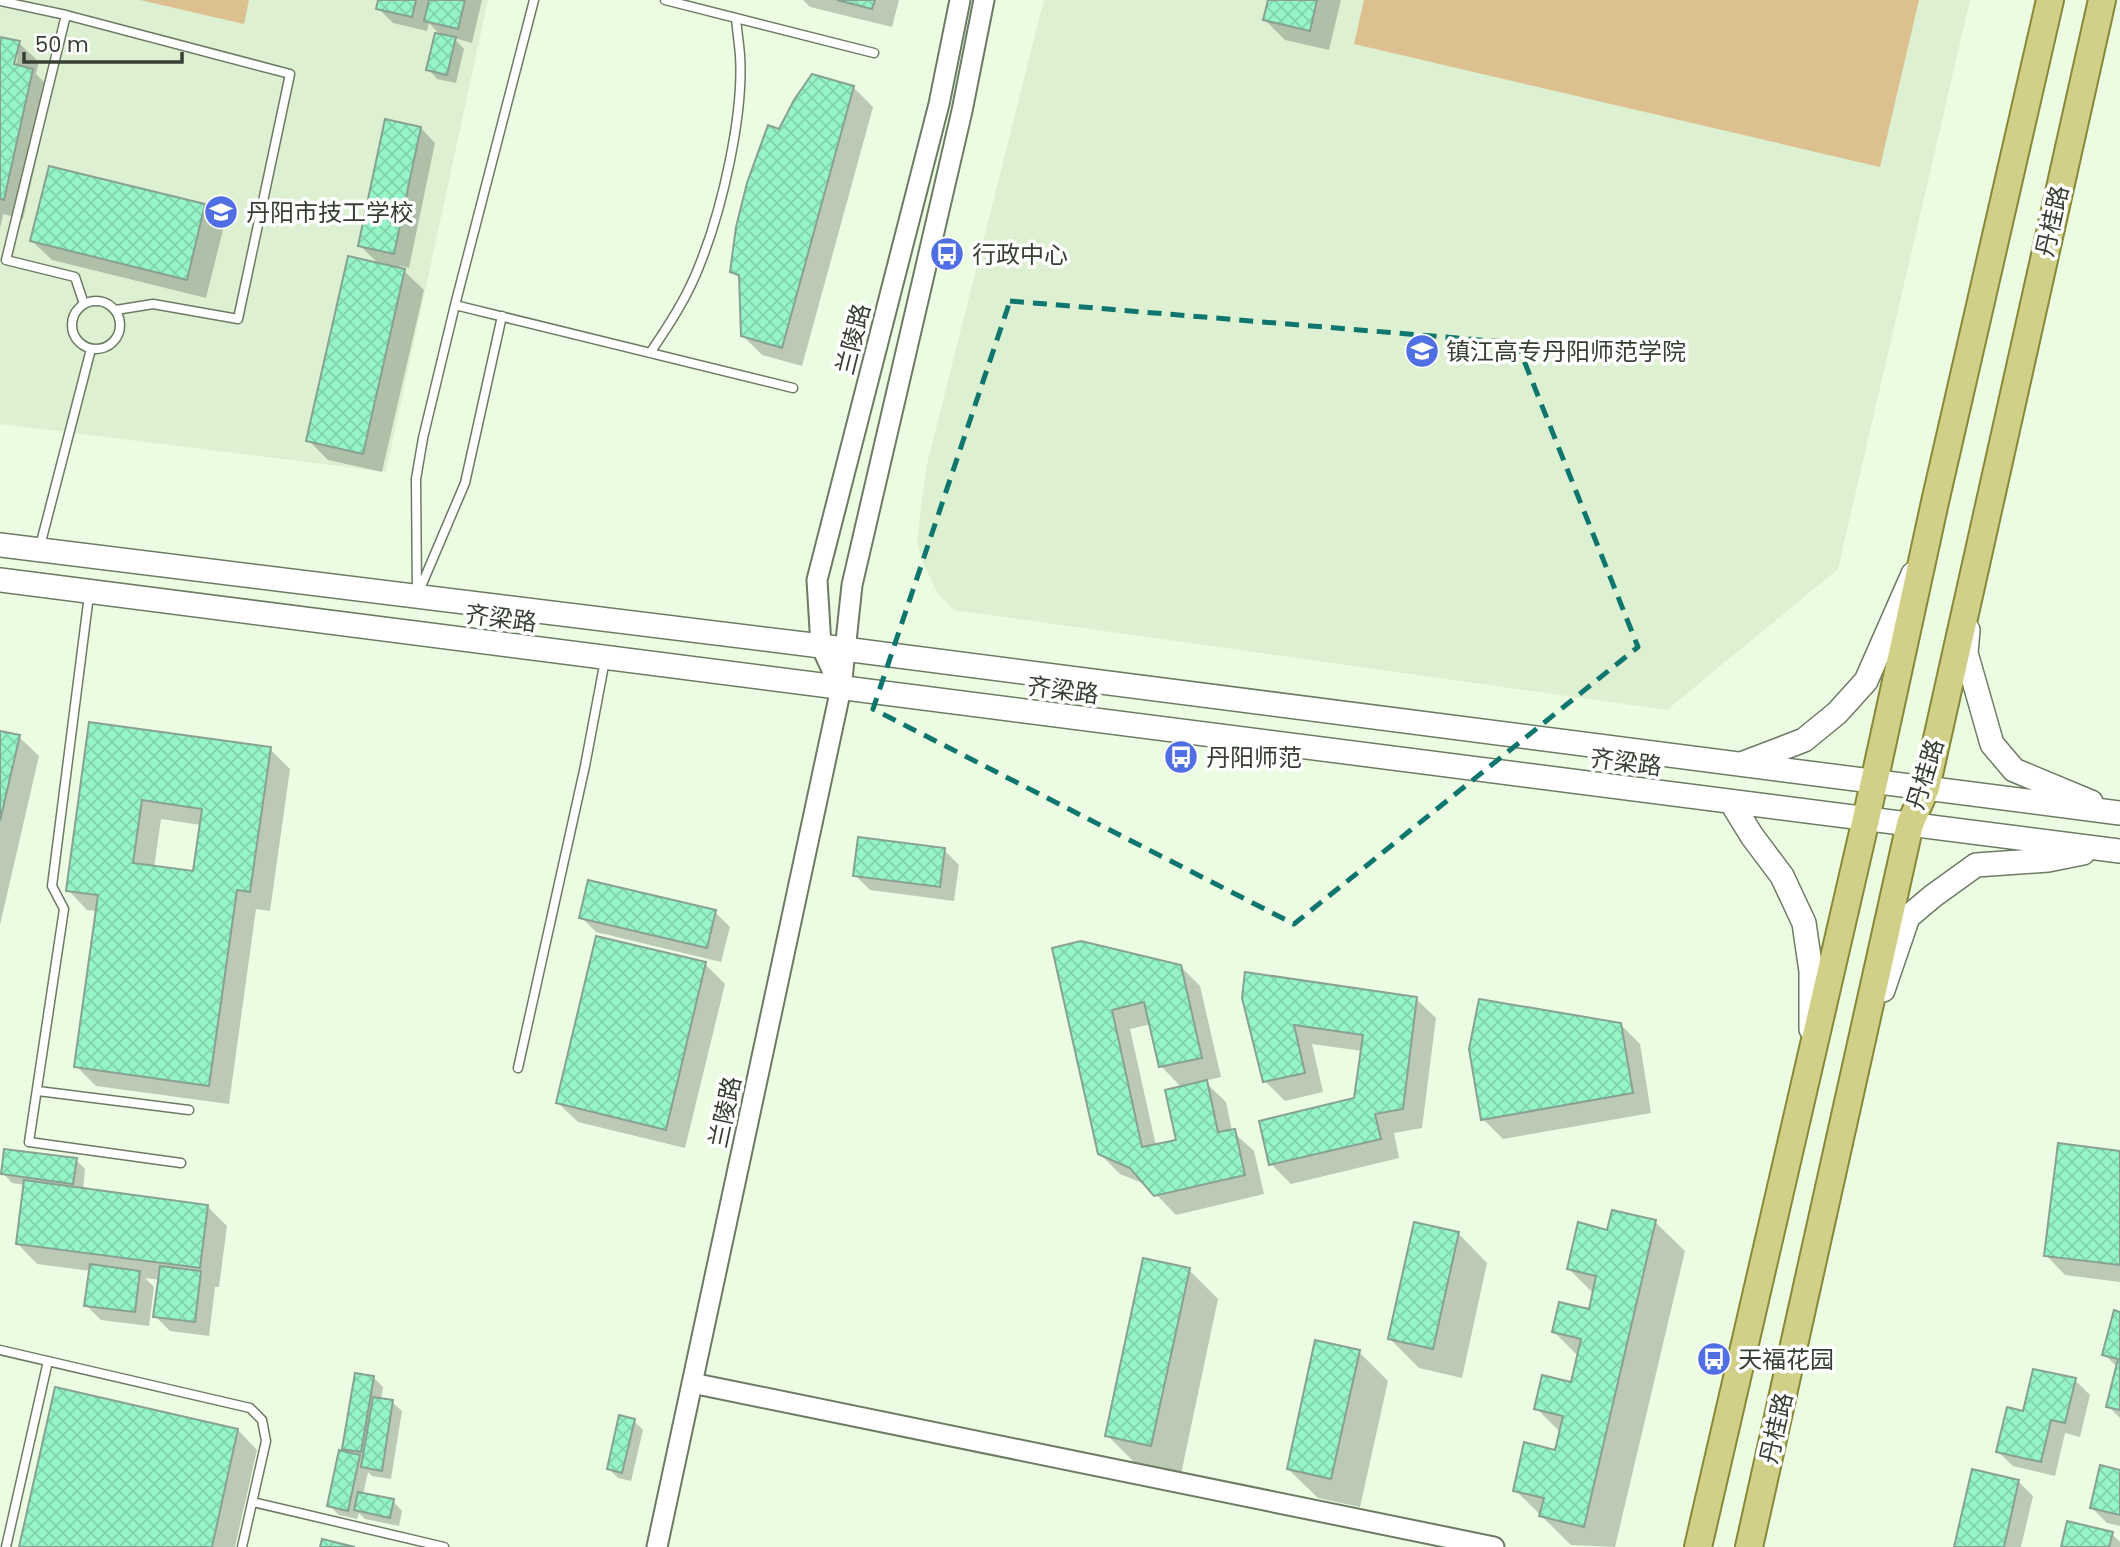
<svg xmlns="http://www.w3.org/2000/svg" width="2120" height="1547" viewBox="0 0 2120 1547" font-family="Poppins,'Noto Sans SC',sans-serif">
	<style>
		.built { fill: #ddf1d2 }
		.pitch { fill: #dcc090 }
		.shadow { fill: #0003; fill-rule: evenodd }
		.building { fill: url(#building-cross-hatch); stroke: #87a293; stroke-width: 2; fill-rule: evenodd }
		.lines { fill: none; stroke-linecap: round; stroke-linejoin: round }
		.service-casing { stroke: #6d7b65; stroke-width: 11 }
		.tertiary-casing { stroke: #6d7b65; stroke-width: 23 }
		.secondary-casing { stroke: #6d7b65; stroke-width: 26 }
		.primary-casing { stroke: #888839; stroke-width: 30 }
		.service { stroke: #fff; stroke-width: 8 }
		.tertiary { stroke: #fff; stroke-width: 19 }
		.secondary { stroke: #fff; stroke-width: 23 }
		.primary { stroke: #d1d089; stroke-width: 26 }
		.marked { fill: none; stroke: #0f766e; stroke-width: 5; stroke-dasharray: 14 9; stroke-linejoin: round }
		.labels { text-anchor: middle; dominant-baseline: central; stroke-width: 7; stroke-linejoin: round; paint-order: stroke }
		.poi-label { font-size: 24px; fill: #373e34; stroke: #fff; text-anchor: start }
		.street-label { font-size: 24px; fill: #373e34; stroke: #fff }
	</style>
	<defs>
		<pattern id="building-cross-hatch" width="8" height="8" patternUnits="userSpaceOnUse" patternTransform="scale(1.75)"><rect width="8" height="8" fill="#95f5c6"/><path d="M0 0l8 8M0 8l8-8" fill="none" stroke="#81d3ab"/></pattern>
	</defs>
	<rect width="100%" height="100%" fill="#ebfce3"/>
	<!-- built -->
	<path class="built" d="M0,0h488l-102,472 -386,-48z
		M1044,0h926l-132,569 -171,141 -713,-100 -16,-16 -15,-31 -6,-21 9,-74z"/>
	<!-- pitch -->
	<path class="pitch" d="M140,0h109l-5,24z
		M1364,0h555l-39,167 -526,-123z"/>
	<!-- shadow -->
	<path class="shadow" d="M380,0h102l-10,43 -18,-5 10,11 -8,34 -19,-4 -9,-10 13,-33 -12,-13 -2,8 -34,-8 -15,-15z
		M803,0h96l-7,27 -82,-20z
		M1270,0h71l-12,50 -44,-10 -20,-20z
		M0,38l19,5 20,19 -3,12 16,16 -29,129 -20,-5 -3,15zM15,55h3l-4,18 -3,-1z
		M853,87l20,20 -71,259 -40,-11 -20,-20 -1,-55 -9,-9 48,-140z
		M421,128l14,15 -26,125 -10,-2 25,24 -42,182 -54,-12 -20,-20 71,-176 -19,-18z
		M204,206l20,20 -18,72 -154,-38 -20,-19z
		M91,724l179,25 20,20 -20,142 -14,-2 -27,195 -133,-18 -20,-20 22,-155 -11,-1 -19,-20zM161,819l40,6 -6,48 -41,-5z
		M0,732l19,5 20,19 -39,169z
		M944,850l15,15 -5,36 -84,-11 -15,-15z
		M715,912l15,15 -9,35 -125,-30 -15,-15z
		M1054,949l126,17 20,20 21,91 -17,4 22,21 6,29 22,20 10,43 -88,21 -29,-30 -27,-11 -20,-20zM1151,1024l10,42 21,22 -4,53 -22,5 -26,-117z
		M705,964l20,20 -40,164 -107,-26 -20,-19z
		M1243,998l173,1 20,19 -14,110 -28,5 5,25 -108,26 -20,-20 85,-64 6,-49 -50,-7 11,48 -38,9 -20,-20z
		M1620,1024l20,20 11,69 -148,26 -20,-20z
		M2120,1153v129l-55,-7 -19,-20z
		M76,1160l9,9 -2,21 124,16 20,20 -8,61h-4l-6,49 -39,-5 -15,-15 5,-36 -15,-2 9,9 -5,39 -48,-6 -15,-15 5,-34 -54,-7 -19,-20 7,-59 -13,-2 -9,-10z
		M1655,1222l30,29 -70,296 -44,-2 -56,-55 42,-38 4,-19 -25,-25 36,-23 7,-28 -25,-25 36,-21 4,-17 -25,-25 40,-37z
		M1458,1233l29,30 -25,115 -43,-10 -29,-29z
		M1189,1270l29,29 -37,175 -44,-9 -30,-30z
		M2120,1313v105l-12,-12 10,-38 -14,-14z
		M1359,1352l29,29 -28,126 -42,-9 -30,-29z
		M373,1377l10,10 -2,13 11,2 10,9 -11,68 -19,-3 -4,-4 -5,23 30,6 9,10 -3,15 -34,-7 -6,-6 -2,6 -18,-4 -10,-10 21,-50 -6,-7z
		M2075,1380l15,15 -10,42 -15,-4 -10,43 -42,-10 -15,-14 27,-39z
		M634,1421l9,9 -12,51 -13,-3 -9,-9z
		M238,1430l19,20 -22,97h-214z
		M2120,1471v55l-13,-3 -15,-15z
		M2018,1481l15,15 -12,51h-65z
		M2112,1534l8,8v5h-57z"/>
	<!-- building -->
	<path class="building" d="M378,0h38l-4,17 -36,-8z
		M429,0h36l-7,29 -34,-8z
		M837,0h38l-3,9z
		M1268,0h49l-7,31 -47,-11z
		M435,33l21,4 -9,38 -21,-5z
		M0,37l20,4 -6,23 19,5 -29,131 -4,-1z
		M812,74l42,12 -72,262 -41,-12 -2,-61 -9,-3 6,-45 11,-44 21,-58 11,4 15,-29z
		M385,119l36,8 -27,127 -36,-8z
		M49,166l156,38 -18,76 -157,-39z
		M348,256l57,13 -42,185 -57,-13z
		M89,722l182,25 -21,145 -13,-2 -28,196 -135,-19 24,-172 -32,-4zM142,800l60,9 -9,62 -60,-8z
		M0,731l20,4 -20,86z
		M858,837l87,11 -5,39 -87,-11z
		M588,880l128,30 -9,38 -128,-30z
		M596,936l110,26 -40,168 -110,-27z
		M1081,941l100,24 21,93 -43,9 -15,-65 -32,8 30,137 34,-7 -11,-50 42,-10 11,52 17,-3 10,46 -91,21 -24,-28 -32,-14 -46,-206z
		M1245,972l172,25 -14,112 -28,5 6,25 -112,26 -10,-44 95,-23 9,-63 -69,-10 11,48 -42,9 -21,-84z
		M1479,999l142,24 12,70 -152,27 -12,-71z
		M2058,1143l62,8v114l-76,-9z
		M4,1149l73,9 -4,26 -72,-10z
		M24,1180l184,25 -8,63 -184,-24z
		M1612,1210l44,10 -72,307 -45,-11 5,-18 -31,-7 11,-49 31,8 8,-34 -29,-7 8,-34 29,7 10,-43 -29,-7 7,-30 30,7 7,-33 -29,-7 11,-47 29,8z
		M1414,1222l45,10 -26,117 -45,-10z
		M1143,1258l47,10 -39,178 -46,-10z
		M90,1264l50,7 -5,41 -51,-6z
		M160,1266l41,5 -6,51 -42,-5z
		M2114,1310l6,2v98l-14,-3 12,-48 -16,-4z
		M1315,1340l45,10 -29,129 -44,-10z
		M2033,1369l43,9 -11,45 -14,-3 -10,42 -45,-10 11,-45 16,4z
		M355,1373l19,3 -13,76 -19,-3z
		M55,1387l183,42 -26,118h-193z
		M373,1397l20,3 -11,71 -21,-4z
		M619,1415l16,4 -13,54 -15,-4z
		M339,1450l21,5 -12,56 -21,-5z
		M2100,1465l20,5v45l-30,-7z
		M1972,1469l47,11 -15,67h-50z
		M358,1492l36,7 -4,19 -36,-8z
		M2067,1521l46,11 -4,15h-48z
		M322,1539l33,8h-35z"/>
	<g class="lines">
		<!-- service casing -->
		<g class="service-casing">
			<path id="service" d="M534,0l-79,305 338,83
				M665,0l209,53
				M0,1l66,14 224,59 -52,245 -85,-15 -37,6
				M66,15l-60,245 69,17 9,27
				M72 325a24 24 0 1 1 48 0a24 24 0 1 1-48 0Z
				M455,305l-32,133 -7,41 1,117 48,-113 37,-167
				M650,353c19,-28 38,-57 50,-89 22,-55 44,-149 40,-209 -1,-12 -3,-25 -4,-37
				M40,546l51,-197
				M89,595l-37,291 12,23 -35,233 152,21
				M518,1068l67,-302 20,-106
				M38,1091l151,19
				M0,1350l250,58 12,12 4,21 -24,106
				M253,1502l191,45
				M6,1547l42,-186"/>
		</g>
		<!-- tertiary casing -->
		<g class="tertiary-casing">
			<path id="tertiary" d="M840,687l-19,-41 -4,-66 122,-476 21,-104
				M692,1383l802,164
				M657,1547l184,-859 11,-103 110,-474 22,-111"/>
		</g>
		<!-- secondary casing -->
		<g class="secondary-casing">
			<path id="secondary" d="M0,545l821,101 1299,167
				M0,580l2120,271
				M1968,630l-2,23 26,91 22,26 77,32
				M1744,763l60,-23 33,-27 29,-32 47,-107
				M1731,802l21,34 30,40 22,47 7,48v58
				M1883,990l25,-73 25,-21 43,-31 72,-5 35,-7"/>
		</g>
		<!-- primary casing -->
		<g class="primary-casing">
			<path id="primary" d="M1698,1547l168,-728 69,-317 115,-502
				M1749,1547l161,-723 16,-36 176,-788"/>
		</g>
		<!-- service -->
		<use href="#service" class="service"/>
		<!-- tertiary -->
		<use href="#tertiary" class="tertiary"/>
		<!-- secondary -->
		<use href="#secondary" class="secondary"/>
		<!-- primary -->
		<use href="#primary" class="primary"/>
	</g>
	<!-- marked area -->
	<path class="marked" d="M1010,301l507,42 121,304 -344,277 -421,-215z"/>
	<!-- icons -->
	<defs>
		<g id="school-disc" transform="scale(1.75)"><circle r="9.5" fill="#516fe4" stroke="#fff"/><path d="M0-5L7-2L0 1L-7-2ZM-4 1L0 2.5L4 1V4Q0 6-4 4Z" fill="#fff"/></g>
		<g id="bus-disc" transform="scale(1.75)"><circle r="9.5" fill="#516fe4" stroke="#fff"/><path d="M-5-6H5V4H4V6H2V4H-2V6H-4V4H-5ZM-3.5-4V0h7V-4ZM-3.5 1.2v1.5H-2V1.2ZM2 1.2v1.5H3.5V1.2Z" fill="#fff"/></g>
	</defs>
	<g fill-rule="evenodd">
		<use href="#school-disc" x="221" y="212"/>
		<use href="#bus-disc" x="947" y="254"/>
		<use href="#school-disc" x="1422" y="351"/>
		<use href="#bus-disc" x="1181" y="757"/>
		<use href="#bus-disc" x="1714" y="1359"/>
	</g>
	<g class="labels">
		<!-- poi labels -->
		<g class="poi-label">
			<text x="246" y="212">丹阳市技工学校</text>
			<text x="972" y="254">行政中心</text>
			<text x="1446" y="351">镇江高专丹阳师范学院</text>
			<text x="1206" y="757">丹阳师范</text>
			<text x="1738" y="1359">天福花园</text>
		</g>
		<!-- street labels -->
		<g class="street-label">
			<text transform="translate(2052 221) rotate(-77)">丹桂路</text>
			<text transform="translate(853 339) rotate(-76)">兰陵路</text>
			<text transform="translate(501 618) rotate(7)">齐梁路</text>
			<text transform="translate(1063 690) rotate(7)">齐梁路</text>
			<text transform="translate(1626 762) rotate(7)">齐梁路</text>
			<text transform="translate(1925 774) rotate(-73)">丹桂路</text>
			<text transform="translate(725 1112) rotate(-78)">兰陵路</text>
			<text transform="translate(1776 1428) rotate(-77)">丹桂路</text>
		</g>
	</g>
	<!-- scale -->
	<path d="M24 52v10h158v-10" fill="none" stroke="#373e34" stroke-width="3.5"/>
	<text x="35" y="52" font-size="21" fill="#373e34" stroke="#ffffff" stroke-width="5" paint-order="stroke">50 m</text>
</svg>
